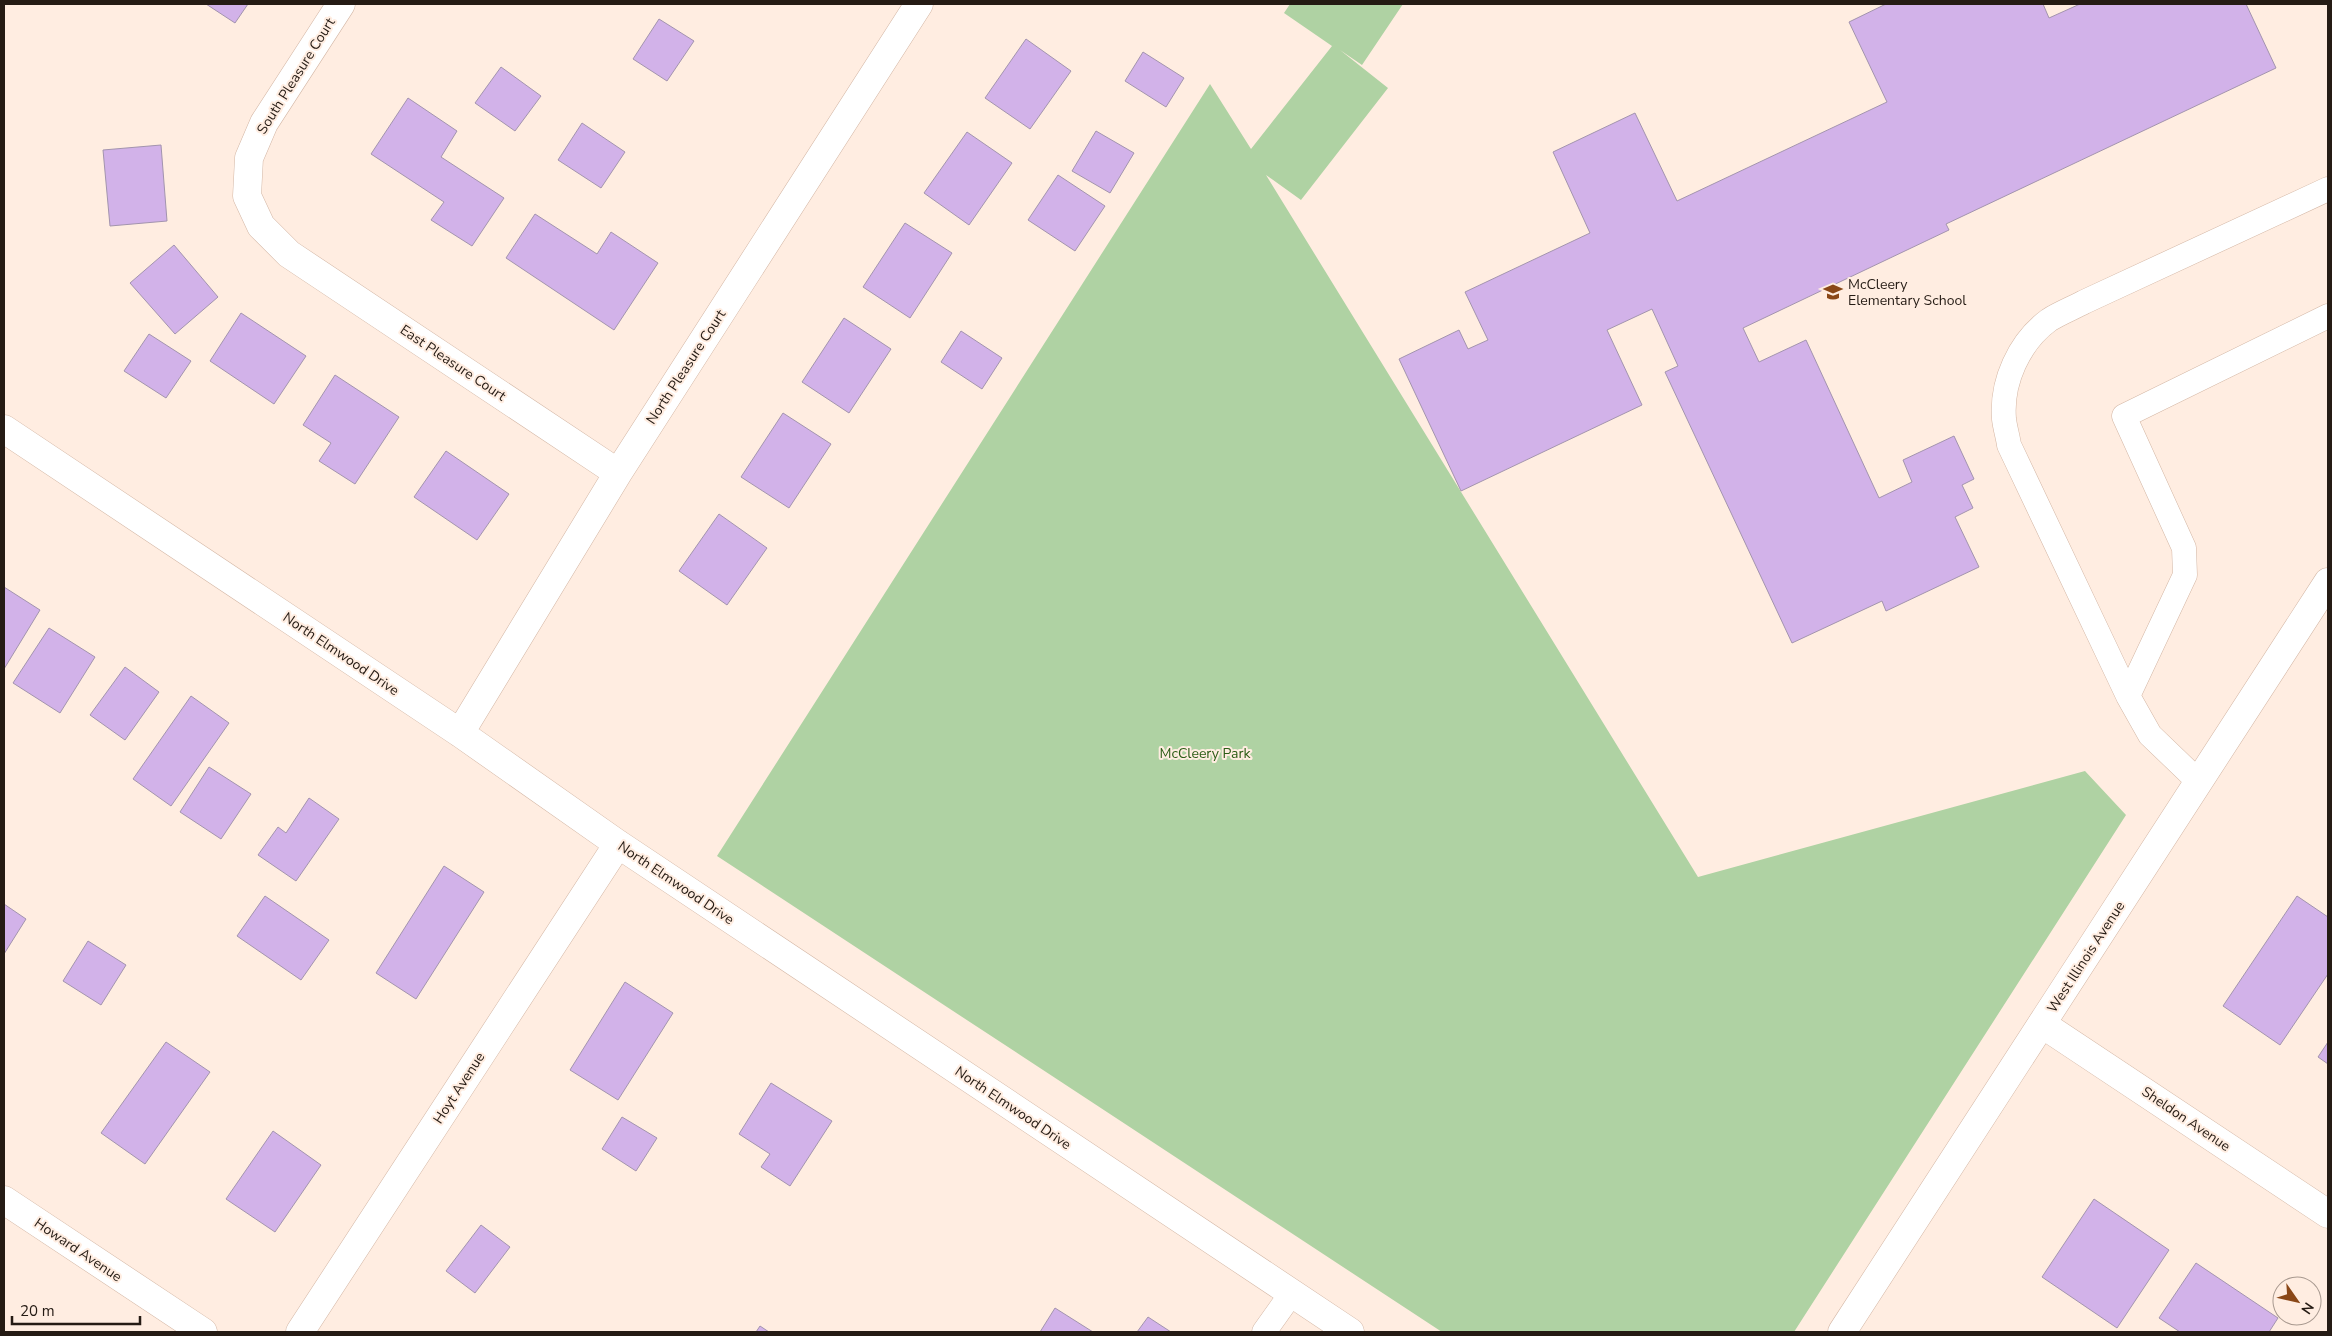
<svg xmlns="http://www.w3.org/2000/svg" width="2332" height="1336" viewBox="0 0 2332 1336" font-family="'Nunito Sans',sans-serif">
	<style>
		.green { fill: #afd2a3 }
		.building { fill: #d2b2e9; stroke: #a394ae }
		.lines { fill: none; stroke-linecap: round; stroke-linejoin: round }
		.lane-casing { stroke: #d3b6a4; stroke-width: 25 }
		.street-casing { stroke: #d3b6a4; stroke-width: 29 }
		.secondary-casing { stroke: #d3b6a4; stroke-width: 29 }
		.lane { stroke: #fff; stroke-width: 24 }
		.street { stroke: #fff; stroke-width: 28 }
		.secondary { stroke: #fff; stroke-width: 28 }
		.labels { text-anchor: middle; dominant-baseline: central; stroke-width: 4; stroke-linejoin: round; paint-order: stroke }
		.street-label { font-size: 14px; fill: #251b14; stroke: #ffede1 }
		.poi-label { font-size: 14px; fill: #251b14; stroke: #ffede1; text-anchor: start }
		.park-label { font-size: 14px; fill: #2b5c15; stroke: #ffede1 }
	</style>
	<rect width="100%" height="100%" fill="#ffede1"/>
	<!-- green -->
	<path class="green" d="M1290,4h113l-41,61 -22,-15 48,38 -87,112 -35,-25 432,702 387,-106 41,44 -332,517h-352l-725,-476 493,-772 41,65 81,-103 -48,-33z"/>
	<!-- building -->
	<path class="building" d="M206,4h42l-13,19z
		M1886,4h157l6,14 31,-14h166l30,64 -330,156 3,6 -206,98 16,34 47,-22 73,158 33,-16 -9,-22 51,-24 20,43 -12,6 11,23 -18,9 24,50 -93,44 -4,-10 -90,42 -127,-271 13,-6 -26,-57 -45,21 35,75 -181,86 -62,-132 60,-29 9,19 20,-9 -23,-48 125,-59 -37,-81 82,-39 42,88 210,-99 -38,-80z
		M659,19l35,22 -27,40 -34,-22z
		M1026,39l45,32 -41,58 -45,-31z
		M1143,52l41,26 -18,29 -41,-26z
		M501,67l40,29 -26,35 -40,-28z
		M408,98l49,33 -16,26 63,41 -32,48 -41,-26 13,-18 -73,-48z
		M582,123l43,29 -24,36 -43,-28z
		M1096,131l38,22 -24,40 -38,-22z
		M967,132l45,31 -43,62 -45,-32z
		M161,145l6,76 -57,5 -7,-76z
		M1058,175l47,31 -30,45 -47,-31z
		M535,214l62,40 14,-22 47,31 -44,67 -108,-72z
		M905,223l47,30 -42,65 -47,-31z
		M174,245l44,52 -43,37 -45,-51z
		M241,313l65,43 -32,48 -64,-43z
		M844,318l47,31 -42,64 -47,-31z
		M961,331l41,27 -20,31 -41,-27z
		M149,334l42,27 -25,37 -42,-27z
		M335,375l64,42 -44,67 -36,-23 12,-18 -28,-18z
		M783,413l48,31 -42,64 -48,-31z
		M446,451l63,43 -32,46 -63,-43z
		M719,514l48,34 -40,57 -48,-34z
		M4,587l36,23 -36,59z
		M49,628l46,29 -35,56 -47,-30z
		M125,667l34,25 -34,48 -35,-25z
		M191,696l38,27 -58,83 -38,-27z
		M209,767l42,27 -30,45 -41,-27z
		M309,798l30,21 -43,62 -38,-26 20,-28 8,6z
		M444,866l40,26 -68,107 -40,-26z
		M265,896l64,44 -28,40 -64,-44z
		M2297,896l31,21v57l-48,71 -57,-39z
		M4,904l22,15 -22,35z
		M88,941l38,24 -25,40 -38,-24z
		M625,982l48,31 -55,87 -48,-30z
		M166,1042l44,30 -65,92 -44,-31z
		M2328,1042v22l-10,-7z
		M771,1083l61,38 -42,65 -29,-19 9,-13 -31,-20z
		M622,1117l35,21 -21,33 -34,-22z
		M273,1131l48,34 -46,67 -49,-33z
		M2094,1199l75,51 -52,78 -75,-51z
		M481,1225l29,22 -35,46 -29,-22z
		M2196,1263l82,55 -9,14h-89l-21,-14z
		M1055,1308l38,24h-53z
		M1148,1317l23,15h-34z
		M760,1326l9,6h-13z"/>
	<g class="lines">
		<!-- lane casing -->
		<g class="lane-casing">
			<path id="lane" d="M2128,696l57,-121 -1,-27 -60,-132 204,-100
				M2199,782l-49,-47 -22,-39 -119,-251c-1,-8 -4,-17 -5,-26 -3,-37 15,-77 45,-99 11,-7 24,-12 35,-18l244,-113
				M1264,1332l27,-38"/>
		</g>
		<!-- street casing -->
		<g class="street-casing">
			<path id="street" d="M341,4l-77,119 -15,35 -2,38 14,30 28,28 329,219
				M4,429l456,304 158,111 732,488
				M460,733l158,-260 301,-469
				M2042,1024l286,190
				M4,1200l199,132
				M300,1332l318,-488"/>
		</g>
		<!-- secondary casing -->
		<g class="secondary-casing">
			<path id="secondary" d="M1842,1332l486,-750"/>
		</g>
		<!-- lane -->
		<use href="#lane" class="lane"/>
		<!-- street -->
		<use href="#street" class="street"/>
		<!-- secondary -->
		<use href="#secondary" class="secondary"/>
	</g>
	<!-- icons -->
	<defs>
		<g id="school-bare" transform="scale(1.5)"><path d="M0-5L7-2L0 1L-7-2ZM-4 1L0 2.5L4 1V4Q0 6-4 4Z" fill="#8a4717" stroke="#ffede1" stroke-width="2.5" paint-order="stroke"/></g>
	</defs>
	<g fill-rule="evenodd">
		<use href="#school-bare" x="1833" y="292"/>
	</g>
	<g class="labels">
		<!-- street labels -->
		<g class="street-label">
			<text transform="translate(296 76) rotate(-58)">South Pleasure Court</text>
			<text transform="translate(453 363) rotate(34)">East Pleasure Court</text>
			<text transform="translate(686 367) rotate(-57)">North Pleasure Court</text>
			<text transform="translate(341 654) rotate(34)">North Elmwood Drive</text>
			<text transform="translate(676 883) rotate(34)">North Elmwood Drive</text>
			<text transform="translate(2086 957) rotate(-57)">West Illinois Avenue</text>
			<text transform="translate(459 1088) rotate(-57)">Hoyt Avenue</text>
			<text transform="translate(1013 1108) rotate(34)">North Elmwood Drive</text>
			<text transform="translate(2186 1119) rotate(34)">Sheldon Avenue</text>
			<text transform="translate(78 1250) rotate(34)">Howard Avenue</text>
		</g>
		<!-- poi labels -->
		<g class="poi-label">
			<text x="1848" y="284">McCleery<tspan x="1848" dy="16">Elementary School</tspan></text>
		</g>
		<!-- park labels -->
		<g class="park-label">
			<text x="1205" y="753">McCleery Park</text>
		</g>
	</g>
	<!-- border -->
	<rect width="2332" height="1336" fill="none" stroke="#251b14" stroke-width="10"/>
	<!-- north arrow -->
	<g transform="translate(2297 1301) rotate(124)"><circle r="24" fill="#ffede1" stroke="#a8998f"/>
	<path d="M0-4L9 19L0 12L-9 19Z" fill="#8a4717"/>
	<text y="-8" font-size="14" font-weight="bold" text-anchor="middle" fill="#251b14">N</text>
	</g>
	<!-- scale -->
	<path d="M12 1316v8h128v-8" fill="none" stroke="#251b14" stroke-width="2.5"/>
	<text x="20" y="1316" font-size="15" fill="#251b14" stroke="#ffede1" stroke-width="4" paint-order="stroke">20 m</text>
</svg>
